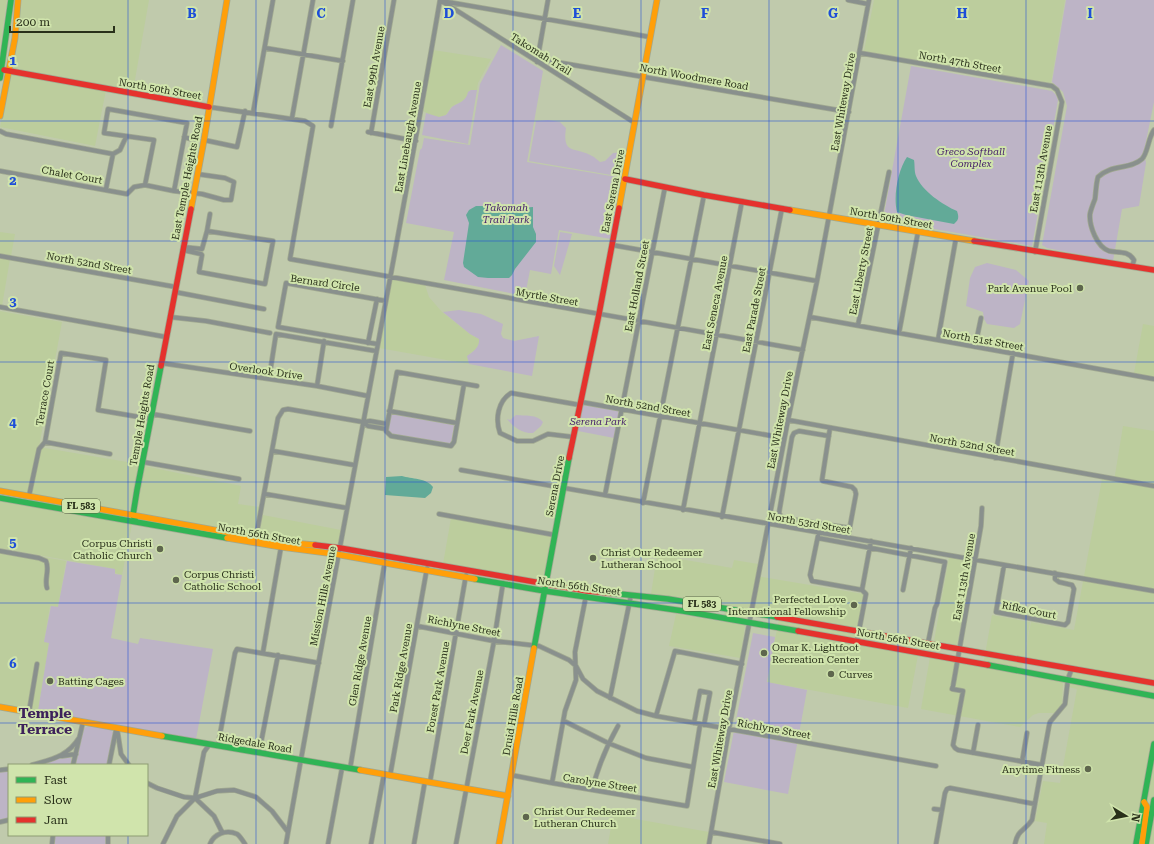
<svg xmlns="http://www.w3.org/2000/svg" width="1154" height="844" viewBox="0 0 1154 844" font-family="'Roboto Serif',serif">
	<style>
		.built { fill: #bccd9d }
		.green { fill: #bdb4c6 }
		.water { fill: #62aa98 }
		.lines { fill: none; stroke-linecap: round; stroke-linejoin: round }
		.street-casing { stroke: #a1a991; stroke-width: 5.5 }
		.fast-casing { stroke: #a1a991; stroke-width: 7 }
		.slow-casing { stroke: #a1a991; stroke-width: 7 }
		.jam-casing { stroke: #a1a991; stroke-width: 7 }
		.street { stroke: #89908d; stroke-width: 4 }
		.fast { stroke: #30b455; stroke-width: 5.5 }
		.slow { stroke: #ff9f0a; stroke-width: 5.5 }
		.jam { stroke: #e5322d; stroke-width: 5.5 }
		.grid { fill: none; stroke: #1d4ed8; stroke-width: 1; stroke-opacity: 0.55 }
		.poi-dot { fill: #5e664d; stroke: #d0e4ac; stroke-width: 1.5 }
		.labels { text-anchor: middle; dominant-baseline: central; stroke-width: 4; stroke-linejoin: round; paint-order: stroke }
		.shield { fill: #d0e4ac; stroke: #5b6646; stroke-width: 1 }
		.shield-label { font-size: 9px; font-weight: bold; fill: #29301a }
		.street-label { font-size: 10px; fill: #29301a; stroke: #d0e4ac }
		.park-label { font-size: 10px; font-style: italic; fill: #47226b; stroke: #d0e4ac }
		.poi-label { font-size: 10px; fill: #29301a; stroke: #d0e4ac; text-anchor: start }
		.district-label { font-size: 14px; font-weight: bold; fill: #3e225b; stroke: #d0e4ac }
		.grid-label { font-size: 13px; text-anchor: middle; font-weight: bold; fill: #1d4ed8; stroke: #d0e4ac; stroke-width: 4; stroke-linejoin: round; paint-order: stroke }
	</style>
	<rect width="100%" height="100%" fill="#c0caac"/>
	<!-- built -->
	<path class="built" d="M0,0h7l-7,48z
		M22,0h127l-16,91 -122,-22z
		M874,0h191l-14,83 -187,-32z
		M433,50l58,9 -13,24 -1,7h-6l-3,2 -1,5 -6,5 -10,5 -5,8 -7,2 -7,-1 -9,-5z
		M11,73l95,17 -11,56 -95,-19z
		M0,232l15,2 -4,22 -11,-2z
		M0,257l10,2 -8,47h-2z
		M392,279l33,6 4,12 13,15 28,22 9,5 1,3 -4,7 -9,7 2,8 -90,-16z
		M0,311l62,11 -23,125 100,17 -10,47 -129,-22z
		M1143,324l11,2v51l-20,-4z
		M1123,426l31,5v413h-110l3,-21 -12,-2 8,-40 17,2 17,-94 -13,-3 4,-22 -44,-6 7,-36 43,8 28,-151 12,2z
		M144,466l97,20 -3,18 22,3 -5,27 -119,-21z
		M0,501l132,23 -10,51 -7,-2v-4l-115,-21z
		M263,515l78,15 -3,16 -56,-6 -23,-5z
		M451,518l102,19 -9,45 -101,-18z
		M0,549l66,12 -8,46 -8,-1 -6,35 5,2 -11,68 -38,-6z
		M657,555l75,13 2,-8 24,4 -2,12 108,18 -10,49 64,12 -10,53 -141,-26 13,-69 -32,-6 -8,51 -71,-12 7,-32 47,8 3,-18 -75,-10z
		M949,557l24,4 -16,84 -23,-4z
		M992,615l38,7 -9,53 41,7 1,3 -1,19 -8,9h-15l-6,2 -13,12 -99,-18 9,-52 53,9z
		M613,815l96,17 -2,12h-99z"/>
	<!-- green -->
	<path class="green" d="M1066,0h88v102l-10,49 2,12 -7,43 -17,3 -9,52 -66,-13 -5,-3 25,-139 -4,-14 -11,-10z
		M501,45l42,26 -16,91 96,16 -12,61 -52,-9 -8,44 -21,-4 -5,26 -81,-16 10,-48 -48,-9 14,-73 2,-2 2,-10 46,7 10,-61z
		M911,66l141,25 4,4 2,5 -26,146 -149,-26z
		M471,90h6l-9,54 -46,-9 4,-22 13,4 7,-2c2,-2 4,-6 6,-8 7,-5 14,-5 16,-15z
		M548,120l12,2 6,6c-4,28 9,18 26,28 3,1 5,4 8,6l5,-1 8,-8 14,-1 -4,25 -94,-16 7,-40z
		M560,232l12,2 -12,41 -6,-9z
		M987,263l29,7 13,11 -9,43 -6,4 -27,-4 -3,-5 -1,-7 -17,-6 4,-28 5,-11z
		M459,310l22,4 22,10 -2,10 2,4 11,3 25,-5 -7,40 -63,-12 -2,-8c6,-4 13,-9 12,-17l-9,-5 -27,-22z
		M583,405l36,6 -5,27 -36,-7z
		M391,414l63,11 -3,19 -60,-10 -3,-4z
		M516,415c9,1 21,-1 27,7l-2,4 -8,7c-12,0 -19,-6 -26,-14l3,1z
		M67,561l48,8v5l7,1 -11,63 27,6 2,-6 73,11 -17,90 -158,-28 11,-68 -5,-1 7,-36 7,1z
		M753,633l22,4 -8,45 40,8 -19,104 -64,-12z
		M89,726l22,4 2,2v4l-6,29h-32l9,-37z
		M64,757h5l2,1 1,7h-31z
		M9,771v47l-9,2v-48z
		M55,835h51v9h-51z"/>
	<!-- water -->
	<path class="water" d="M907,157l7,3c1,5 0,11 2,16 6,15 27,29 41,35 2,6 2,9 -3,13l-48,-9 -9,-3c-4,-16 1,-42 10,-55z
		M476,206h10l18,3 29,-2v20l3,7v8l-21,27 -3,6 -3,3h-21l-10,-1 -14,-10 -1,-4 6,-40 -3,-8 3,-5z
		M402,476c9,3 25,2 31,11l-2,6 -6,5 -40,-3 1,-18z"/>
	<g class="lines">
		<!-- street casing -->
		<g class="street-casing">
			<path id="street" d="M440,0l195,123
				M548,0l-11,62 7,-2 305,52
				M848,0l20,4
				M442,1l208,36
				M265,48l78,13
				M860,53l192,33 5,4 5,12 -27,150
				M209,107l96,14 8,5 -23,133 513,91
				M253,113l20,-113
				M292,118l21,-118
				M331,126l22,-126
				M0,131l6,3 107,20 7,-4 6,-13
				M368,132l48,9
				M371,133l23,-133
				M184,137l11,3
				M204,140l33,7 8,-36
				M0,171l127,23 7,-7 11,-2 29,6 13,-68 -79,-14 -4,24 50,7 -9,45
				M106,189l7,-35
				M174,191l28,3 22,6h7l3,-18 -9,-4 -28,-4
				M207,231l3,-17
				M612,245l205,36
				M183,250l18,4 1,1 -3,17 66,12 8,-43 -66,-10 -5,18 -19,-2
				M0,256l176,31
				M1132,267l2,-7c-6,-10 -16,-7 -25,-9 -12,-4 -20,-25 -19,-37 1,-5 3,-10 5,-15 1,-8 1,-15 3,-22 13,-13 32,-7 44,-18 6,-6 6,-21 12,-29
				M175,292l89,17
				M0,307l166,30
				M170,317l36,4 64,12
				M810,317l344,62
				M858,325l31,-153
				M899,333l19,-101
				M938,340l18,-102
				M368,343l9,-44
				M377,344l-99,-17 8,-44 100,18
				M975,347l6,-29
				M161,363l156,23 51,10
				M269,379l7,-45 100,17
				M464,384l-10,58 -3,4 -60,-10 -5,-5 11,-59 80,14
				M317,386l7,-45
				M581,402l203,36
				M389,411l68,12
				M152,414l98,17
				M788,420l366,66
				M363,422l5,4 18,3
				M830,428l-8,52 1,1 29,6 3,3 1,4 -8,43
				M829,436l-30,-5 -5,2 -2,4 -13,76 3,5 68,10
				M573,437l-25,-3 -15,7h-16l-17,-8c-5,-14 -2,-32 11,-40l69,12
				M45,442l65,12
				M273,451l81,14
				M995,458l18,-105
				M143,462l96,17
				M461,470l693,121
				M265,494l82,14
				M605,495l60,-308
				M29,496l10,-47 6,-7 16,-89 45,7 -8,50 53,9
				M643,503l61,-308
				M982,508l-1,18 -28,160 -1,3 11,2 -10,54 2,3 3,2 84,15
				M683,510l59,-309
				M439,514l116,21
				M722,517l60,-309
				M818,536l-8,39 2,6 50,9
				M256,537l22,-119 5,-8 5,-1 75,13 7,-1 17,3
				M818,538l127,24 -8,42 -2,4 -7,35
				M0,551l39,7 7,3c4,9 -2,18 1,27
				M1004,565l-8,47 69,13 3,-3 6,-33 -2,-4 -13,-3 -4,-3v-6
				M903,590l8,-42
				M417,626l77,15 45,5 30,14 7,6 7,13 14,12 40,20 19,5 280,50
				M857,641l9,-47 -4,-4 9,-49
				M263,652l18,-105
				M610,698l21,-103
				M29,712l8,-48
				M656,716l19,-65 67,13
				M564,721l44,22 38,15 47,9
				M694,723l6,-32 10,2 -6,32
				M117,728l4,26 8,11
				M218,745l17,-92 2,-4 82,14
				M259,753l19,-98
				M973,753l5,-28
				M62,756l14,-2
				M1022,762l5,-29
				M32,765c20,-6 35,-8 47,-27
				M73,765l10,-43
				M109,765l7,-35
				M350,769l35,-208
				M0,770l9,-1
				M511,775l41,8 135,23 13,-81
				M390,776l37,-208
				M430,782l36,-207
				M147,783l10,5 27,9 11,1 19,18 8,16
				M552,783l13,-72 11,-31 -1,-28 11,-56
				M592,790c6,-23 14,-43 26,-64
				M195,798l9,-46 5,-7
				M934,809l8,1
				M0,822l9,-2
				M711,832l69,12
				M52,844l1,-9
				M108,844v-9
				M163,844l14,-28 18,-18 22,-7 17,-1 22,7 16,14 16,21
				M210,844c4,-10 16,-15 27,-10 3,2 6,7 8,10
				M286,844c49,-282 106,-562 154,-844
				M328,844l14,-76
				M371,844l13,-70
				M414,844l11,-63
				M456,844l38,-203 9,-58
				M709,844l20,-115 59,-309 29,-139 52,-281
				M936,844l9,-51 2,-4 3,-1 85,16
				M1015,844c3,-15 9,-12 17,-24l17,-94 1,-4 15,-18 3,-25 4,-11"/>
		</g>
		<!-- fast casing -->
		<g class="fast-casing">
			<path id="fast" d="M0,78l11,-78
				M0,498l227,40
				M135,519l-2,-4 4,-25 24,-124
				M475,579l70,12 138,20 115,20
				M610,593l58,6 109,18
				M534,648l35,-190
				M988,665l166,31
				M162,736l198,34
				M1136,844l18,-100
				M1146,844l8,-44"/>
		</g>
		<!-- slow casing -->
		<g class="slow-casing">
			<path id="slow" d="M0,116l15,-78 3,-38
				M619,208l38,-208
				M191,209l13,-69 23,-140
				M790,210l184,31
				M0,491l281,51 34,3
				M227,538l54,9 54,7 140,25
				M0,707l162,29
				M360,770l148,26
				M499,844l35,-196
				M1142,844l5,-37 -3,-5"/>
		</g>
		<!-- jam casing -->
		<g class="jam-casing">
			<path id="jam" d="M4,70l205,37
				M625,179l79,16 86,15
				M974,241l180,29
				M161,366l30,-157
				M569,458l30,-144 20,-106
				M315,545l25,3 247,43 23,2
				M777,617l377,66
				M798,631l190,34"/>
		</g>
		<!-- street -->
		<use href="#street" class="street"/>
		<!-- fast -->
		<use href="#fast" class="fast"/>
		<!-- slow -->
		<use href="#slow" class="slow"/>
		<!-- jam -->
		<use href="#jam" class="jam"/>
	</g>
	<!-- grid -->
	<path class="grid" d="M128,0v765M256,0v844M385,0v844M513,0v844M641,0v844M769,0v844M898,0v844M1026,0v844M0,121h1154M0,241h1154M0,362h1154M0,482h1154M0,603h1154M0,723h1154M128,835v9"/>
	<!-- markers -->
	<g class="poi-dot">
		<circle cx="1080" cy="288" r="4"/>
		<circle cx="160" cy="549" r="4"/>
		<circle cx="593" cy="558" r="4"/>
		<circle cx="176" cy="580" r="4"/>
		<circle cx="854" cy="605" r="4"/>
		<circle cx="764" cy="653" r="4"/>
		<circle cx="831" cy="674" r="4"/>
		<circle cx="50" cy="681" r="4"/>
		<circle cx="1088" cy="769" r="4"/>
		<circle cx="526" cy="817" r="4"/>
	</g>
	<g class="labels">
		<!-- shield labels -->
		<g class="shield">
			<rect x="62" y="499" width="38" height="14" rx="3"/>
			<rect x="683" y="597" width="38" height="14" rx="3"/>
		</g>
		<g class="shield-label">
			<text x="81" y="506">FL 583</text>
			<text x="702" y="604">FL 583</text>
		</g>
		<!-- street labels -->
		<g class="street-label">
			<text transform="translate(541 54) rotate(32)">Takomah Trail</text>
			<text transform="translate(960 62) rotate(10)">North 47th Street</text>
			<text transform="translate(374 67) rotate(-80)">East 99th Avenue</text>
			<text transform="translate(694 77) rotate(10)">North Woodmere Road</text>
			<text transform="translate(160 89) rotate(10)">North 50th Street</text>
			<text transform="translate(843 102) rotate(-80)">East Whiteway Drive</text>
			<text transform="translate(408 137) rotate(-80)">East Linebaugh Avenue</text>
			<text transform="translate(1041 169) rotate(-80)">East 113th Avenue</text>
			<text transform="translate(72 175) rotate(10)">Chalet Court</text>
			<text transform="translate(187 178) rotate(-79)">East Temple Heights Road</text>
			<text transform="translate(613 191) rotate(-79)">East Serena Drive</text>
			<text transform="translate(891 218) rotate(10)">North 50th Street</text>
			<text transform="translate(89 263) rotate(10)">North 52nd Street</text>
			<text transform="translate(861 271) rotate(-79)">East Liberty Street</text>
			<text transform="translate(325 283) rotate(8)">Bernard Circle</text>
			<text transform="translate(637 286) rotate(-79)">East Holland Street</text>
			<text transform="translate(547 297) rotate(10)">Myrtle Street</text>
			<text transform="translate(715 303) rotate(-79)">East Seneca Avenue</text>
			<text transform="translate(754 310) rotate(-79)">East Parade Street</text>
			<text transform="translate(983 340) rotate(10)">North 51st Street</text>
			<text transform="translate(266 371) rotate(8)">Overlook Drive</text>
			<text transform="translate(45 393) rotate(-80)">Terrace Court</text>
			<text transform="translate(648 406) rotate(10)">North 52nd Street</text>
			<text transform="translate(142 415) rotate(-80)">Temple Heights Road</text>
			<text transform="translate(780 420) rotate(-79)">East Whiteway Drive</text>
			<text transform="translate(972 445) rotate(10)">North 52nd Street</text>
			<text transform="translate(555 486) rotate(-79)">Serena Drive</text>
			<text transform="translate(809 523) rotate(10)">North 53rd Street</text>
			<text transform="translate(259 534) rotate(10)">North 56th Street</text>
			<text transform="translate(964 577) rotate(-80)">East 113th Avenue</text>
			<text transform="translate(579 586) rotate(8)">North 56th Street</text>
			<text transform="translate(323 596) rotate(-79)">Mission Hills Avenue</text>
			<text transform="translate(1029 610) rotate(11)">Rifka Court</text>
			<text transform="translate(464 626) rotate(11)">Richlyne Street</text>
			<text transform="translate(898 639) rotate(10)">North 56th Street</text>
			<text transform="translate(360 661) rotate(-80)">Glen Ridge Avenue</text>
			<text transform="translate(401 668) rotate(-80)">Park Ridge Avenue</text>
			<text transform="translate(438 687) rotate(-80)">Forest Park Avenue</text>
			<text transform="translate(472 712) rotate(-79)">Deer Park Avenue</text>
			<text transform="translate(513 716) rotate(-80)">Druid Hills Road</text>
			<text transform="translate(774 729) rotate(10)">Richlyne Street</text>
			<text transform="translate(720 739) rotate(-80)">East Whiteway Drive</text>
			<text transform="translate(255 743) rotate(10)">Ridgedale Road</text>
			<text transform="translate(600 783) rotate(9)">Carolyne Street</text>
		</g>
		<!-- park labels -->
		<g class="park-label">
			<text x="971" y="151">Greco Softball<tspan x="971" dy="12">Complex</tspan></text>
			<text x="506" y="207">Takomah<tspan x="506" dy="12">Trail Park</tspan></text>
			<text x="598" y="421">Serena Park</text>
		</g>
		<!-- poi labels -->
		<g class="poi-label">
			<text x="1072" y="288" text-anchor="end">Park Avenue Pool</text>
			<text x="152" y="543" text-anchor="end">Corpus Christi<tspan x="152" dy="12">Catholic Church</tspan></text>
			<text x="601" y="552">Christ Our Redeemer<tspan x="601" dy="12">Lutheran School</tspan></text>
			<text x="184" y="574">Corpus Christi<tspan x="184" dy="12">Catholic School</tspan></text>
			<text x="846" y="599" text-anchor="end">Perfected Love<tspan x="846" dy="12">International Fellowship</tspan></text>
			<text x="772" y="647">Omar K. Lightfoot<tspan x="772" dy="12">Recreation Center</tspan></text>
			<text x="839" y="674">Curves</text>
			<text x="58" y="681">Batting Cages</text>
			<text x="1080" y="769" text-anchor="end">Anytime Fitness</text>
			<text x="534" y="811">Christ Our Redeemer<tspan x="534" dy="12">Lutheran Church</tspan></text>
		</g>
		<!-- district labels -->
		<g class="district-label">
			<text x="45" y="713">Temple<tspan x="45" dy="16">Terrace</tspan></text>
		</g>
	</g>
	<g class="grid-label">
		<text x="192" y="18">B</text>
		<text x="321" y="18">C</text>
		<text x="449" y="18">D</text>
		<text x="577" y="18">E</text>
		<text x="705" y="18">F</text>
		<text x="833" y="18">G</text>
		<text x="962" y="18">H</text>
		<text x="1090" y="18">I</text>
		<text x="13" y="65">1</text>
		<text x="13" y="185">2</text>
		<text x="13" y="306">3</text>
		<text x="13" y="427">4</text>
		<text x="13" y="547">5</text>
		<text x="13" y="668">6</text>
	</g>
	<!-- legend -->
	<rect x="8" y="764" width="140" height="72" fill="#d0e4ac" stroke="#8d9c72"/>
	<rect x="16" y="777" width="20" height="6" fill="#30b455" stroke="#8d9c72"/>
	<text x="44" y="784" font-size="12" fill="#29301a">Fast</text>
	<rect x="16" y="797" width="20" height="6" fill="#ff9f0a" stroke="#8d9c72"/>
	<text x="44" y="804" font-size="12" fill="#29301a">Slow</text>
	<rect x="16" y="817" width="20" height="6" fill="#e5322d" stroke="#8d9c72"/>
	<text x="44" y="824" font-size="12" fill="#29301a">Jam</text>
	<!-- north arrow -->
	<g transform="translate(1126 816) rotate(100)" stroke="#d0e4ac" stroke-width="3" paint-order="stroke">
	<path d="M0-3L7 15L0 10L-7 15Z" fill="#29301a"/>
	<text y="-6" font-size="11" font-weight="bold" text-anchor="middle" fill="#29301a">N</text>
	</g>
	<!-- scale -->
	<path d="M10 26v6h104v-6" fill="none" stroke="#29301a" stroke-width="2"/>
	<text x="16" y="26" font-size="12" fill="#29301a" stroke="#d0e4ac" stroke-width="3" paint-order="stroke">200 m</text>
</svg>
